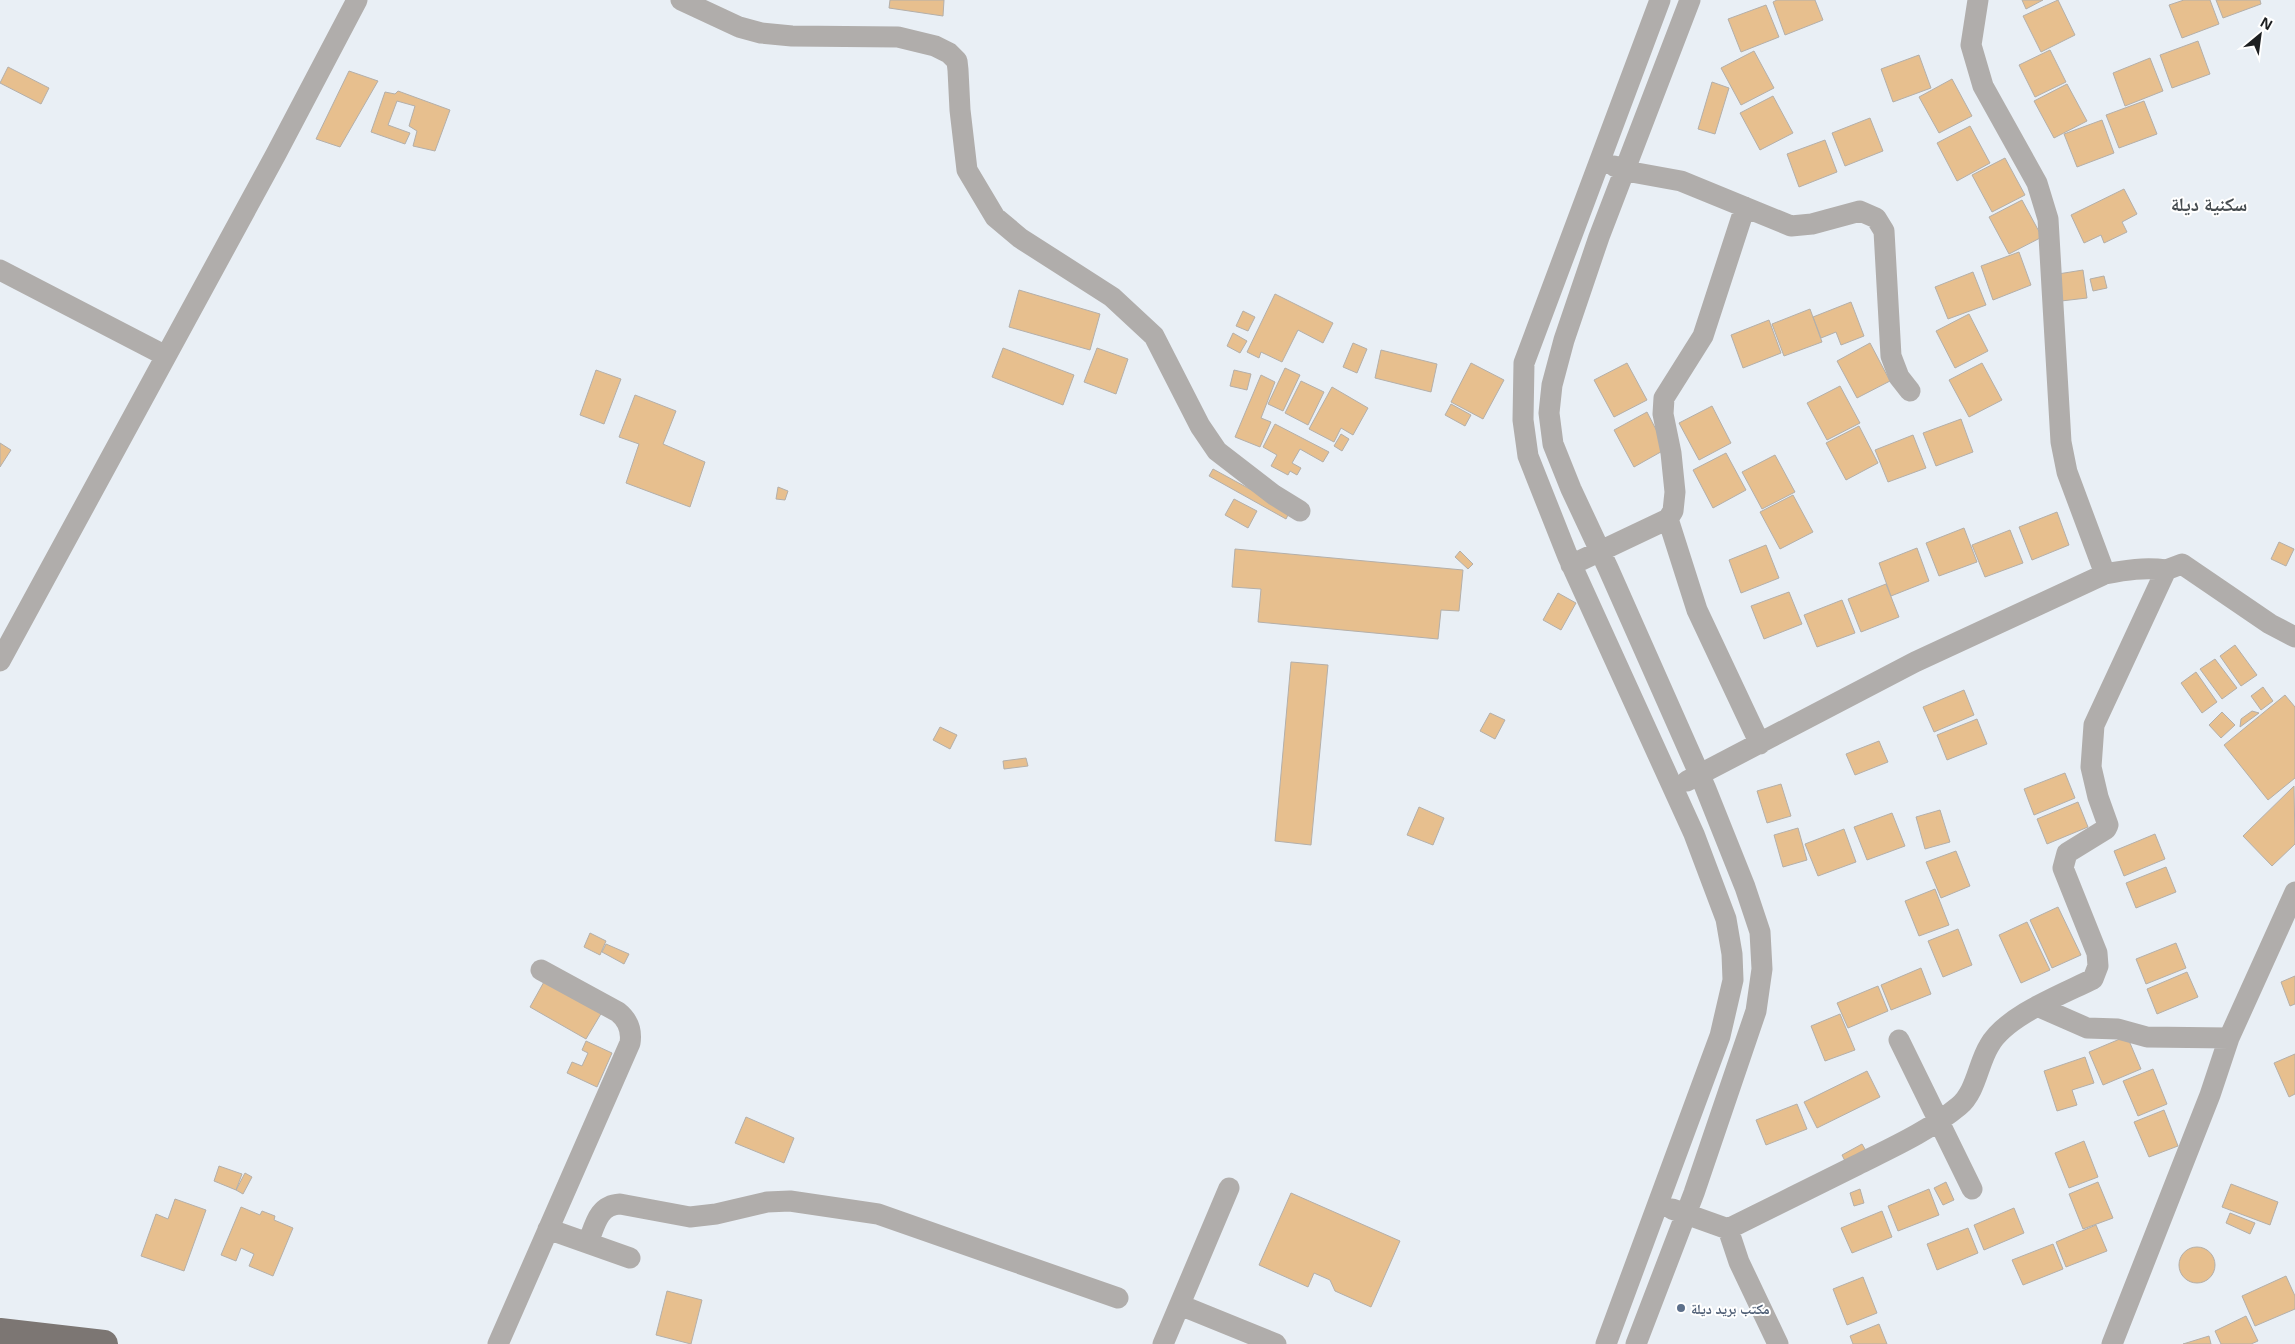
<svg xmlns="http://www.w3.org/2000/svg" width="2295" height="1344" viewBox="0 0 2295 1344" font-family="'Noto Sans','Noto Naskh Arabic',sans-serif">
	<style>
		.building { fill: #e7bf8e; stroke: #b4afa9 }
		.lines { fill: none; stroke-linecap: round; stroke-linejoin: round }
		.minor { stroke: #b0adab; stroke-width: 21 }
		.major { stroke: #7c7673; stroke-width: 28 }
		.service-dot { fill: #5c6f8a; stroke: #fff; stroke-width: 2 }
		.labels { text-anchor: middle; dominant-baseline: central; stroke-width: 4; stroke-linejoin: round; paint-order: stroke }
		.service-label { font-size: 14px; font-weight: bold; fill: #4e5e75; stroke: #fff; text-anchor: start }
		.district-label { font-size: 19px; font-weight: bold; fill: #454b4f; stroke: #fff }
	</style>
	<rect width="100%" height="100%" fill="#e9eff5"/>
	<!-- building -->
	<path class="building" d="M890,0h54l-1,16 -54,-8z
		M1777,0h38l8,20 -38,15 -12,-33z
		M2022,0h21l-17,9z
		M2058,0l17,35 -34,17 -18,-36z
		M2184,0h26l9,24 -37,14 -13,-33z
		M2216,0h44l1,4 -38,14z
		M1766,5l13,32 -38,15 -13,-33z
		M2198,41l12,33 -38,14 -12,-33z
		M2050,50l16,32 -31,15 -16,-32z
		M1754,51l20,37 -33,17 -20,-37z
		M1919,55l12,33 -38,14 -12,-33z
		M2150,58l13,33 -38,15 -12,-33z
		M8,67l41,21 -8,16 -41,-21z
		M349,71l29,10 -38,66 -24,-8z
		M1952,79l20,37 -33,17 -20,-36z
		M1712,82l17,6 -14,46 -17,-5z
		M2067,84l20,37 -33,17 -20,-37z
		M398,91l52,19 -15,41 -22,-5 4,-15 -8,-5 6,-20 -18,-5 -9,24 22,8 -5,11 -34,-12 14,-40 10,2z
		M1773,96l20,37 -33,17 -20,-37z
		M2144,101l13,33 -38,14 -13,-33z
		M1870,118l13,33 -38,15 -13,-33z
		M2102,120l12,33 -37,14 -13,-33z
		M1970,126l20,37 -33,18 -20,-38z
		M1825,140l12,32 -38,15 -12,-33z
		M2005,158l20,37 -33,17 -20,-37z
		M2124,189l13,25 -15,8 5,10 -23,11 -3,-8 -17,8 -13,-28z
		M2022,200l20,37 -33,17 -20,-37z
		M2019,252l12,33 -38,15 -12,-34z
		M2083,270l4,28 -26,3 -3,-27z
		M1973,272l13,33 -38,14 -13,-32z
		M2104,276l3,12 -14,3 -3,-12z
		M1019,290l81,24 -10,36 -81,-23z
		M1275,294l58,29 -10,20 -25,-13 -16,32 -21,-10 -2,6 -12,-6z
		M1851,302l13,34 -23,9 -5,-13 -15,6 -8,-21z
		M1810,309l12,33 -38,14 -12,-32z
		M1243,311l12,6 -7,14 -12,-5z
		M1969,314l19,37 -33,17 -19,-37z
		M1769,320l12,33 -38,15 -12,-33z
		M1233,333l14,8 -7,12 -13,-7z
		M1353,343l14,6 -10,24 -14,-6z
		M1870,343l20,38 -33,17 -20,-37z
		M1003,348l71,27 -11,30 -71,-28z
		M1097,348l31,11 -12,35 -32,-12z
		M1381,350l56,14 -6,28 -56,-14z
		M1471,363l33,17 -21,39 -32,-17z
		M1627,363l20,37 -33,17 -20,-37z
		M1982,363l20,37 -33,17 -20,-37z
		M1285,368l15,7 -17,36 -15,-7z
		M596,370l25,9 -17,45 -24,-9z
		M1234,370l17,4 -4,16 -17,-4z
		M1261,375l14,7 -14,36 10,4 -11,25 -25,-10z
		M1301,381l23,11 -16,33 -23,-12z
		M1840,386l20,37 -33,17 -20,-37z
		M1332,387l36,21 -15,27 -12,-7 -7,14 -25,-13z
		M635,395l41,16 -13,33 42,18 -15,45 -64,-24 13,-39 -20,-7z
		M1451,404l20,11 -6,11 -20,-11z
		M1712,406l19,37 -32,17 -20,-37z
		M1647,412l19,37 -32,18 -20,-37z
		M1961,419l12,33 -37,14 -13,-33z
		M1275,424l54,28 -6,10 -23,-13 -8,14 9,5 -4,7 -7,-4 -2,4 -17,-9 6,-11 -14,-8z
		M1859,426l19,37 -32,17 -20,-37z
		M1341,434l8,5 -7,12 -8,-5z
		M1913,435l13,33 -38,14 -13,-32z
		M0,443l11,7 -11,17z
		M1726,453l20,37 -33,18 -20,-38z
		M1775,455l20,37 -33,17 -20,-37z
		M1213,469l77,42 -4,8 -77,-43z
		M778,487l10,4 -3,9 -9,-1z
		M1793,495l20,37 -33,17 -20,-37z
		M1234,499l23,12 -9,17 -23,-13z
		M2057,512l12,33 -37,15 -13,-33z
		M1964,528l13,34 -38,14 -13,-33z
		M2010,530l13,33 -38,14 -13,-32z
		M2279,542l15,7 -8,17 -15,-7z
		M1766,545l13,33 -38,15 -12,-33z
		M1917,548l12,33 -38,15 -12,-33z
		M1235,549l228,21 -4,41 -18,-1 -3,29 -180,-17 3,-33 -29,-2z
		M1460,551l13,13 -5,5 -13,-12z
		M1886,584l13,33 -38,15 -13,-33z
		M1789,592l13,32 -38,15 -13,-33z
		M1558,593l18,10 -15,27 -18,-10z
		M1842,600l13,33 -38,14 -13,-32z
		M2235,645l22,30 -16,11 -21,-30z
		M2215,659l22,29 -15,11 -22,-30z
		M1291,662l37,3 -17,180 -36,-4z
		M2196,672l21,30 -15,11 -21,-30z
		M2263,687l10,14 -12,9 -10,-14z
		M1964,690l10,25 -40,17 -11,-25z
		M2285,695l10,12v71l-27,22 -44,-55z
		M2252,711l7,2 -19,14 1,-8z
		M2222,712l13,13 -14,13 -12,-13z
		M1490,713l15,7 -10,19 -15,-8z
		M1977,719l10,25 -40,16 -10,-25z
		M940,727l17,8 -7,14 -17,-9z
		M1879,741l9,21 -33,13 -9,-21z
		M1026,758l2,8 -24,3 -1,-8z
		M2065,773l10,25 -41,17 -10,-26z
		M1781,784l10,32 -24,7 -10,-32z
		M2294,786l1,58 -23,22 -29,-30z
		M2078,802l10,25 -41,17 -10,-25z
		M1419,807l25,11 -11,27 -26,-10z
		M1940,810l10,32 -25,7 -9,-32z
		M1892,813l13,33 -38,14 -13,-33z
		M1798,828l9,32 -24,7 -9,-32z
		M1844,829l12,33 -38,14 -13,-32z
		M2155,834l10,25 -41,17 -10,-25z
		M1956,851l14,35 -29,12 -15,-36z
		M2166,867l10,25 -40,16 -10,-25z
		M1935,889l14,36 -30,11 -14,-35z
		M2058,907l23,48 -29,13 -22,-48z
		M2027,922l23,48 -29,13 -22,-48z
		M1958,929l14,36 -29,12 -15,-36z
		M590,933l16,8 -6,14 -16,-8z
		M2176,943l10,25 -40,16 -10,-25z
		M606,944l23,10 -5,10 -22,-12z
		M1921,968l10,26 -40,16 -10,-25z
		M2187,972l11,25 -41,17 -10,-25z
		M2295,976v28l-5,2 -9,-24z
		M545,980l57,32 -16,27 -56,-32z
		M1878,986l10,25 -40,17 -11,-25z
		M1840,1014l15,36 -30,11 -14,-35z
		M2127,1036l14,33 -38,16 -14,-33z
		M586,1041l26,12 -15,34 -30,-14 5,-11 10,4 6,-13 -6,-3z
		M2295,1054v40l-6,3 -15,-34z
		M2085,1057l9,26 -22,7 5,15 -20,6 -13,-40z
		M2153,1069l14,35 -29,12 -15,-35z
		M1867,1071l13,26 -63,31 -13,-26z
		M1797,1104l10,25 -41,16 -10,-25z
		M2164,1110l14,36 -29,11 -15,-35z
		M746,1117l48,21 -10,25 -49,-20z
		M2084,1141l14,36 -29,11 -14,-35z
		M1862,1144l7,12 -21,11 -6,-12z
		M219,1166l23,8 -6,16 -22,-9z
		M245,1173l7,4 -9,17 -7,-4z
		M1946,1182l8,18 -11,5 -9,-17z
		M2098,1182l15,36 -30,11 -14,-35z
		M2231,1184l47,18 -8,23 -48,-18z
		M1860,1189l4,14 -10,3 -4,-13z
		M1929,1189l10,26 -41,16 -10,-25z
		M1291,1193l109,48 -29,66 -36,-16 -5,-11 -16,-7 -6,14 -49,-22z
		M175,1199l31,11 -22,61 -43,-15 15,-42 12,5z
		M241,1207l19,8 2,-4 13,5 -1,4 19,8 -20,48 -24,-10 5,-12 -13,-6 -5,13 -15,-6z
		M2014,1208l10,25 -40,17 -10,-25z
		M1882,1211l10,26 -40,16 -11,-25z
		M2230,1213l25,10 -5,11 -24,-11z
		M2096,1225l11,26 -41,16 -10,-25z
		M1968,1228l10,25 -41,17 -10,-26z
		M2053,1244l10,25 -40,16 -11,-25z
		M2179 1265a18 18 0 1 1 36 0a18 18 0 1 1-36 0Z
		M2286,1276l9,20v13l-40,17 -13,-30z
		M1863,1277l14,36 -30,12 -14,-36z
		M667,1291l35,9 -11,44 -35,-9z
		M2246,1316l12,25 -7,3h-30l-6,-13z
		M1879,1324l8,20h-34l-3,-8z
		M2209,1336l2,8h-28z"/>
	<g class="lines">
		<!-- minor -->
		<path class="minor" d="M681,0l58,27 22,6 31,3 106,1 37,9 14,7 8,8 1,9 2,40 7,60 28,47 25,21 92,59 42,39 46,90 17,25 57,44 26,16
			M1978,0l-7,45 12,41 54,97 11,36 13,223 6,30 38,102
			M1614,166l12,5 55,10 110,45 21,-2 48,-13 16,7 8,13 7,125 8,21 11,14
			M0,270l166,86
			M1668,519l29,91 63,134
			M1571,565l97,-46 5,-8 2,-19 -4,-39 -8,-39 1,-16 39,-62 42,-129
			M0,661l276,-507 81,-154
			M1687,781l228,-119 190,-88c21,-4 40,-7 61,-4
			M2037,1006l50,22 31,1 29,8 82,1
			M1899,1040l73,149
			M1672,1209l56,20 11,33 39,82
			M548,1229l82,29
			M1728,1229c43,-21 86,-43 129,-64 34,-17 72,-34 102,-59 17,-14 19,-42 30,-60 16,-30 74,-52 104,-67l5,-13 -1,-13 -34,-85 4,-15 39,-24 2,-4 -10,-28 -7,-30 3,-42 72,-155 16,-6 88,60 25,13
			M588,1243c7,-18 10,-38 32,-39l70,13 26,-3 51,-12 23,-1 88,13 240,84
			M1180,1305l96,39
			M498,1344l132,-301c2,-13 -2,-23 -12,-31l-77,-42
			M1163,1344l66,-156
			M1606,1344l114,-308 13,-56 -1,-26 -6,-35 -32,-85 -126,-277 -40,-101 -5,-36 1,-57 136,-363
			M1636,1344l58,-151 62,-182 6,-42 -2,-37 -15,-45 -40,-100 -97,-219 -37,-79 -18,-45 -4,-31 3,-28 12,-45 35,-103 91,-237
			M2112,1344l98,-249 19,-57 66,-146"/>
		<!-- major -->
		<path class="major" d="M0,1332l104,12"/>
	</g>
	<!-- markers -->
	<circle class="service-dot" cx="1681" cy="1308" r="5"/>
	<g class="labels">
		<!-- service labels -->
		<g class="service-label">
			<text x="1691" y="1308">مكتب بريد ديلة</text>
		</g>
		<!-- district labels -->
		<g class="district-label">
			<text x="2209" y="204">سكنية ديلة</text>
		</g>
	</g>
	<!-- north arrow -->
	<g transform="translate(2260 35) rotate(29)" stroke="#ffffff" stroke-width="4" paint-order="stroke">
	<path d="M0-4L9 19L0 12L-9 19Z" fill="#1d1f21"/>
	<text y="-8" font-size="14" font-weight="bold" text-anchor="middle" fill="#1d1f21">N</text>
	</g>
</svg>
